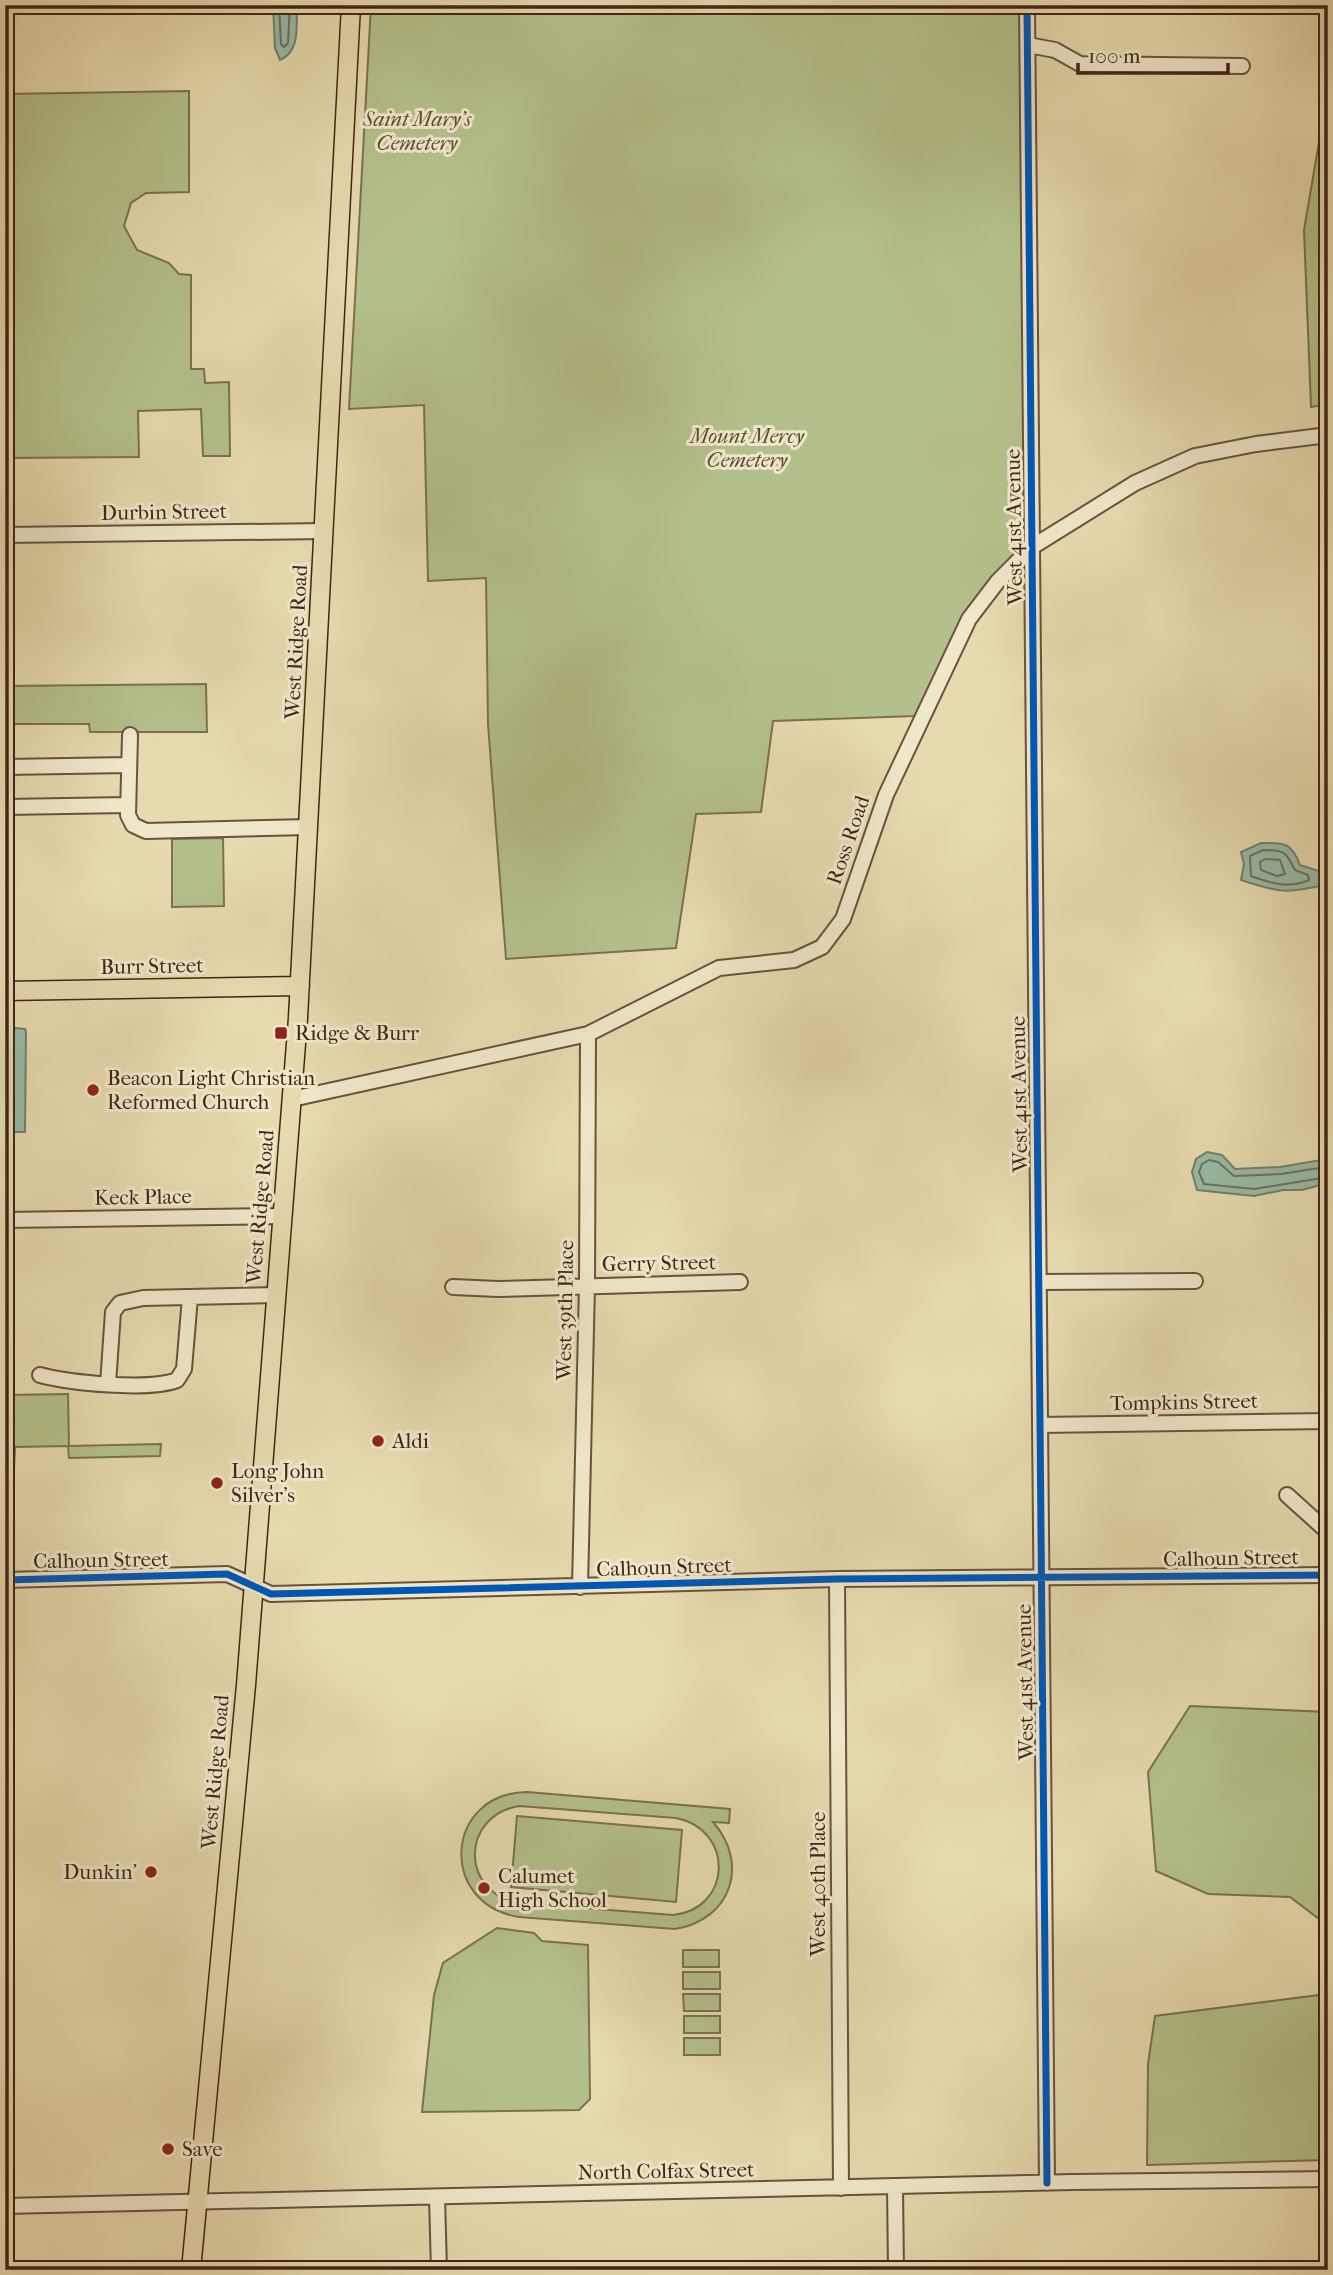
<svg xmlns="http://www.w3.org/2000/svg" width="1333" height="2275" viewBox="0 0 1333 2275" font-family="'IM FELL French Canon',serif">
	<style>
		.green { fill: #b4c08b; stroke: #7a7251; stroke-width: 2; fill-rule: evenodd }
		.water { fill: #97bba6; stroke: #757f6d; stroke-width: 2 }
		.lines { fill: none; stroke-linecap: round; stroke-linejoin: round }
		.shore { stroke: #6c705e; stroke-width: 2 }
		.minor-casing { stroke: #6a523d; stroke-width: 18 }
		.major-casing { stroke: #412517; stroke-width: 21 }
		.minor { stroke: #efe7ca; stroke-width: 14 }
		.major { stroke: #e6daae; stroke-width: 18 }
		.cycleway-casing { stroke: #efe7ca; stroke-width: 11 }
		.cycleway { stroke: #0057b8; stroke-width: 7 }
		.poi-dot { fill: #8f2418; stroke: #efe7ca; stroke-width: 2.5 }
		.labels { text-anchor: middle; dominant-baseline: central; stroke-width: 6; stroke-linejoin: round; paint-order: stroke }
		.park-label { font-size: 21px; font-style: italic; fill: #5e4c34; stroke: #efe7ca }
		.street-label { font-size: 21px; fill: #412517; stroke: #efe7ca }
		.poi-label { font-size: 21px; fill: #412517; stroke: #efe7ca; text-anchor: start }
	</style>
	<rect width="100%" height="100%" fill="#e6daae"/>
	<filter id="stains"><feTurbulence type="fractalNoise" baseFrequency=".00286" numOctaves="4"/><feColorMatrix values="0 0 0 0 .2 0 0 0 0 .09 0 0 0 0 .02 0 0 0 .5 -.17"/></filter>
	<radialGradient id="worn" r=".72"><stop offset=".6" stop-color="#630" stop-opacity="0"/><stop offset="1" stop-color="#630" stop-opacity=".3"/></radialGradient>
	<!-- green -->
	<path class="green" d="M371,5h653l2,542c-15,13 -30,25 -42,41 -30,37 -48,86 -69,128l-142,5 -12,91 -65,2 -20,134 -170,11 -18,-235 -2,-146 -58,3 -4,-176 -75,4z
		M1328,89v315l-17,3 -7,-177z
		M189,91v101l-43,1 -15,10 -7,23 13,24 32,13 10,11 12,1v94h13l1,14 24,-1 1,74h-27l-2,-47 -63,2 1,46 -134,1v-364z
		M206,684l1,48h-117l-1,-8h-84v-38z
		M223,838l1,68 -52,1v-68z
		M68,1394l1,52 92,-2 -1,12 -91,2 -1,-12 -53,1 -1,24h-9v-76z
		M1190,1706l138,6v448l-181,5 1,-101 7,-48 172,-22v-69l-37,-28 -82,-3 -52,-23 -8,-99z
		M527,1792l203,17 -1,14 -16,-1c37,42 18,98 -38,107l-156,-12c-82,-13 -74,-124 8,-125zM519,1806l157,12c59,12 56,91 -3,97l-153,-12c-60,-9 -60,-87 -1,-97z
		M517,1816l165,14 -6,72 -165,-15z
		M497,1928l37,5 8,8 46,4 2,154 -11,11 -157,2 12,-117 9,-32z
		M683,1950h36v17h-36z
		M683,1972h37v17h-37z
		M683,1994h37v17h-36z
		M684,2016h36v17h-36z
		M684,2038h36v17h-36z"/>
	<!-- water -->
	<path class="water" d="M273,5h24c-1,20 4,46 -17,55l-5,-12z
		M1261,843c24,0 30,-1 39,22l28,9v10c-41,10 -48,9 -87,-4l3,-16 -3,-12z
		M15,1028l10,1 1,3 -1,100h-13l-2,-5 1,-46 -3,-3 3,-1 1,-40z
		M1207,1152l15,3 13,14 45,-2 41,-7 7,4v19l-26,7h-19l-29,6 -57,-6 -5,-18 4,-13z"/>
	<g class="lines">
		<!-- shore -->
		<path class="shore" d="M279,5l2,39 3,3 4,-4 2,-38
			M1263,850c22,0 22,1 32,20l13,5 1,5c-20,9 -39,3 -58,-4l-1,-20z
			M1265,859l15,1 5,14 -8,2 -16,-6 -1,-8z
			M1328,1169l-9,-1 -38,6 -47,2 -16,-14 -9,-2 -7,4 -3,8 5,12 50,5 74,-12"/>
		<!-- minor casing -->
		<g class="minor-casing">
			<path id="minor" d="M1027,5l20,2178
				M1028,45l27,5 25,14 162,2
				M5,535l319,-4
				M130,735l-2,80 5,10 13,6 163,-4
				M5,767l124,-2
				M5,807l122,-2
				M292,1099l296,-65 131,-66 75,-8 28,-13 21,-28 43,-124 83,-176 29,-38 34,-34 103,-64 60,-27 61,-12 72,-9
				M5,1220l277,-4
				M1039,1282l156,-1
				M453,1287l45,2 242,-7
				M40,1375c30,8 108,16 137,5l7,-11 6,-72
				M108,1384l5,-72 7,-9 23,-5 133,-3
				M1040,1425l288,-4
				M1287,1495l41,37
				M837,1579l4,609
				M5,1580l222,-6 44,20 566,-15 491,-4
				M580,1587l7,-302 1,-251
				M895,2187l1,83
				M437,2197l2,73
				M5,2206l1068,-24 255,-3"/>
		</g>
		<!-- major casing -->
		<g class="major-casing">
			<path id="major" d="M5,991l295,-5
				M191,2270l55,-585 52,-667 53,-1013"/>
		</g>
		<!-- minor -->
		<use href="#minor" class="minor"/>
		<!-- major -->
		<use href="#major" class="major"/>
		<!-- cycleway casing -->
		<g class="cycleway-casing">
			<path id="cycleway" d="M1027,5l20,2178
				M5,1580l222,-6 44,20 566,-15 491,-4"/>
		</g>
		<!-- cycleway -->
		<use href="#cycleway" class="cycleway"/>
	</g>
	<!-- markers -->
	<g class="poi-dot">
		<rect x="274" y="1026" width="14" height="14" rx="3.5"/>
		<circle cx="93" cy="1090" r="7"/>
		<circle cx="378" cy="1441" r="7"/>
		<circle cx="217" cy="1483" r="7"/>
		<circle cx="151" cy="1872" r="7"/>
		<circle cx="484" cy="1888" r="7"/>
		<circle cx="168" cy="2149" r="7"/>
	</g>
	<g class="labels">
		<!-- park labels -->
		<g class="park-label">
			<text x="417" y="119">Saint Mary's<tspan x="417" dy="24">Cemetery</tspan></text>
			<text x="747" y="436">Mount Mercy<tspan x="747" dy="24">Cemetery</tspan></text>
		</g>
		<!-- street labels -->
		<g class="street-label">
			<text transform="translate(164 512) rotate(-1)">Durbin Street</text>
			<text transform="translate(1014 527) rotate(-91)">West 41st Avenue</text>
			<text transform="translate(296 642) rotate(-87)">West Ridge Road</text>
			<text transform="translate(848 840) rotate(-71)">Ross Road</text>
			<text transform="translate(152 966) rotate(-1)">Burr Street</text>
			<text transform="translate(1019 1094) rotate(-91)">West 41st Avenue</text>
			<text transform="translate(143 1197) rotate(-1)">Keck Place</text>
			<text transform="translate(260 1207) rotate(-85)">West Ridge Road</text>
			<text transform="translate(659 1263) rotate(-1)">Gerry Street</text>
			<text transform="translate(565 1310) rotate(-89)">West 39th Place</text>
			<text transform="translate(1184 1402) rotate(-1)">Tompkins Street</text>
			<text transform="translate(1231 1558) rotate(-1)">Calhoun Street</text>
			<text transform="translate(101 1560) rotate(-1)">Calhoun Street</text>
			<text transform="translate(664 1567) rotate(-2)">Calhoun Street</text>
			<text transform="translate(1025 1682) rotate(-91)">West 41st Avenue</text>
			<text transform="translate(215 1772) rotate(-85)">West Ridge Road</text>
			<text transform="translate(818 1884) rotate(-90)">West 40th Place</text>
			<text transform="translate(666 2171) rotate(-1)">North Colfax Street</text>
		</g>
		<!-- poi labels -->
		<g class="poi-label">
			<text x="295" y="1033">Ridge &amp; Burr</text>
			<text x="107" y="1078">Beacon Light Christian<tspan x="107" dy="24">Reformed Church</tspan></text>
			<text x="392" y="1441">Aldi</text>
			<text x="231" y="1471">Long John<tspan x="231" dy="24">Silver's</tspan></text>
			<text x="137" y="1872" text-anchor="end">Dunkin'</text>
			<text x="498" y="1876">Calumet<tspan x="498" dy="24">High School</tspan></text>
			<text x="182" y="2149">Save</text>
		</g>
	</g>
	<!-- margin -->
	<rect width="1333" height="2275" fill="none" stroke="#e6daae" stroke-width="28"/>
	<rect x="7" y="7" width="1319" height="2261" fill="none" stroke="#412517" stroke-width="3.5"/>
	<rect x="14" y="14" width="1305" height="2247" fill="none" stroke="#412517" stroke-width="2"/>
	<!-- scale -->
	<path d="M1078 63v10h150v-10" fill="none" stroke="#412517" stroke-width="3.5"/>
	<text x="1088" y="63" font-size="21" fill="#412517" stroke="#efe7ca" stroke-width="5" paint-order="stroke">100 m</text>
	<rect width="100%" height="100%" filter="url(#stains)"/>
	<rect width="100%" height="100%" fill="url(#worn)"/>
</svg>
